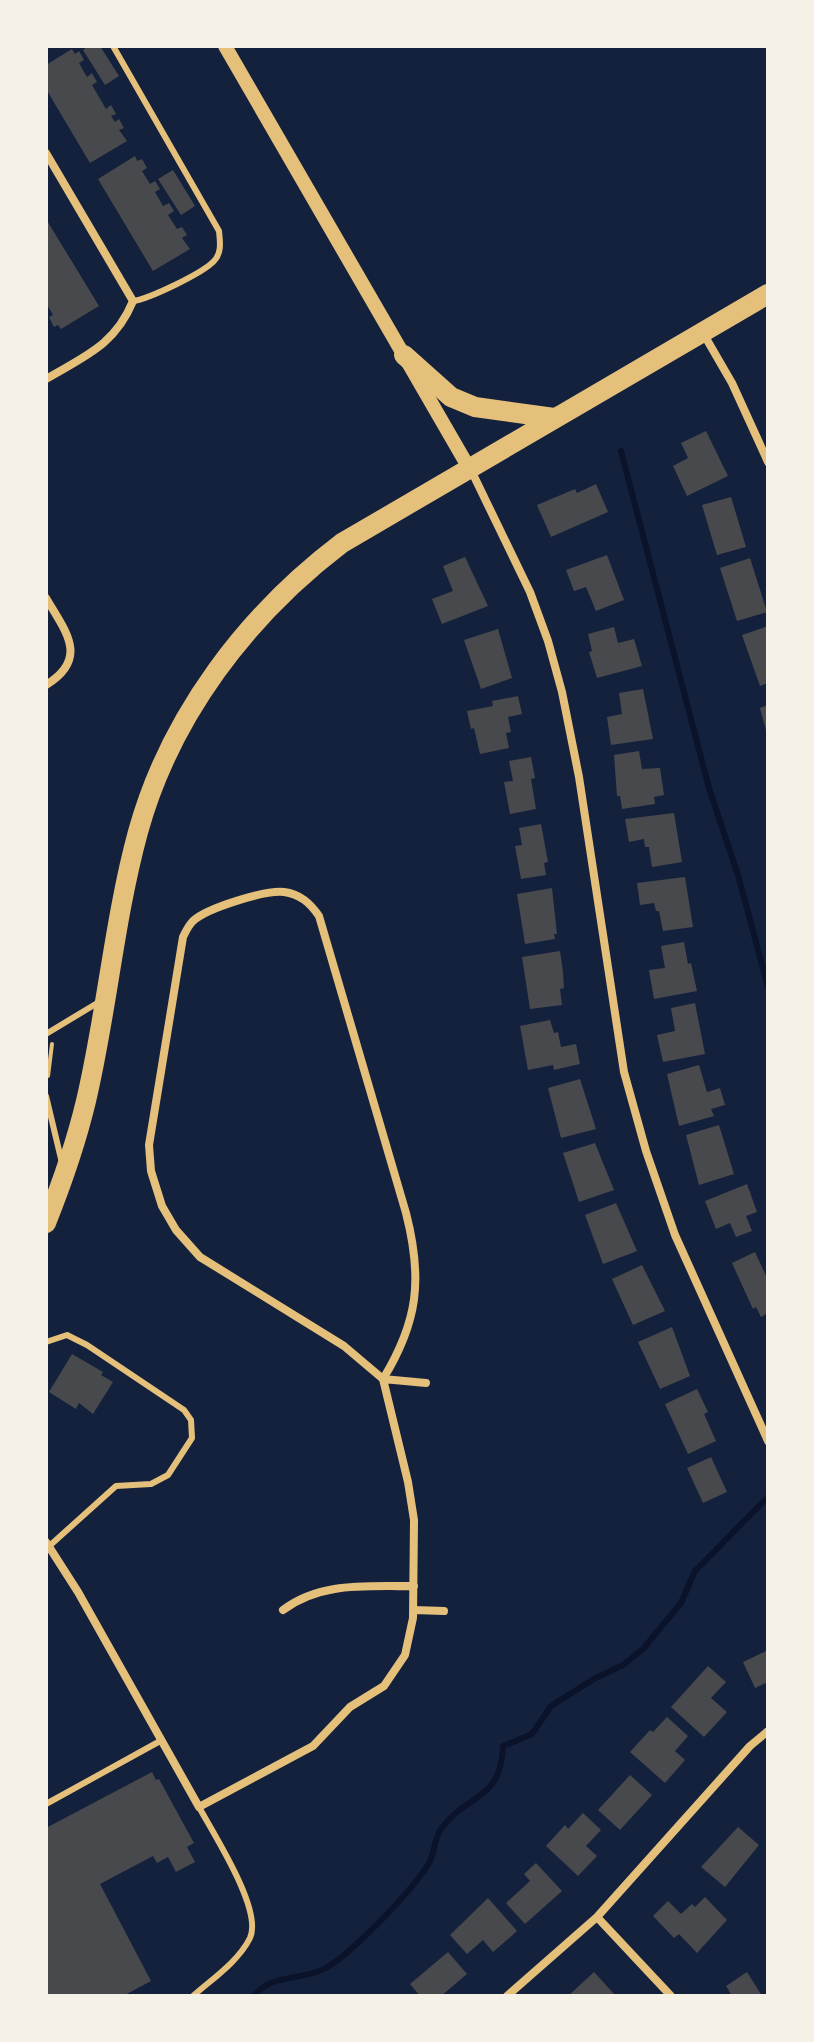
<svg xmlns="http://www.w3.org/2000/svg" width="814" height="2042" viewBox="0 0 814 2042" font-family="Poppins,sans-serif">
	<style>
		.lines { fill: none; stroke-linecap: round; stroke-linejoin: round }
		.stream { stroke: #0b132b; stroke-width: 6 }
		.building { fill: #48494c }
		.path { stroke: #e5c07b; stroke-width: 4 }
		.service { stroke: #e5c07b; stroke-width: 6 }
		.minor { stroke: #e5c07b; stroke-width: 8 }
		.tertiary { stroke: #e5c07b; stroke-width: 14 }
		.primary { stroke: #e5c07b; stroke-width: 20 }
	</style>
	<rect width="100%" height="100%" fill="#14213d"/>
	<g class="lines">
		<!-- stream -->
		<path class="stream" d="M621,451l88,337 29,87 30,112
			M254,1996c17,-23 49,-15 72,-28 26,-15 88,-79 103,-105 6,-10 5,-25 12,-34 27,-37 60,-27 62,-83l29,-12 19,-28 43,-27 29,-14 20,-16 38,-46 14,-32 71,-72"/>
	</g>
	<!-- building -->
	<path class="building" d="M88,46h12l19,30 -14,9 -22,-35z
		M72,49l3,5 4,-3 5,9 -5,3 8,14 5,-4 5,9 -5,3 14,24 5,-4 5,9 -5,2 4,6 4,-3 5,9 -5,2 8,11 -37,22 -44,-74v-24z
		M135,156l2,5 5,-2 5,9 -5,3 8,13 5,-3 5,8 -5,3 8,14 6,-3 5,8 -6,4 9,14 5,-2 5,8 -5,3 8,11 -37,22 -55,-92z
		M173,170l22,36 -14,9 -23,-36z
		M46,219l53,87 -38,23 -3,-4 -4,2 -5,-10 4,-2 -7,-12z
		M706,431l22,45 -41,20 -14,-30 15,-8 -7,-15z
		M596,484l12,28 -57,25 -14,-32 38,-16 2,4z
		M731,497l15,50 -29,8 -15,-50z
		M607,555l17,45 -28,11 -10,-24 -12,4 -8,-21z
		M465,557l23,49 -46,18 -10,-25 21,-8 -10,-25z
		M750,558l17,54 -30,9 -17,-53z
		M768,626v57l-8,3 -18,-51z
		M614,627l4,16 16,-4 8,27 -45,12 -8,-26 3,-1 -4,-17z
		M498,629l14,49 -31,11 -17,-49z
		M643,689l10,50 -42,6 -4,-28 15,-3 -3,-21z
		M518,696l4,18 -14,3 3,15 -5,1 3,15 -29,6 -6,-26 -3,1 -4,-18 26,-5 -1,-5z
		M768,705v28l-1,1 -7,-26z
		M639,751l3,18 18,-1 4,27 -10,2 1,7 -33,5 -2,-13h-3l-3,-41z
		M531,757l4,21 -4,1 5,30 -26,5 -6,-32 9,-1 -4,-20z
		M674,813l8,49 -30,5 -3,-20h-4l-1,-8 -15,3 -4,-23z
		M541,824l7,38 -4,1 2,12 -25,4 -6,-33 7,-1 -3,-17z
		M685,877l8,50 -30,4 -4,-20h-3l-2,-8 -14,2 -3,-22z
		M552,888l5,46h-3l1,5 -30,5 -8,-50z
		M684,942l4,22 3,-1 6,28 -43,8 -5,-29 16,-2 -4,-22z
		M560,951l3,21 1,16 -4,1 2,16 -32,4 -8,-52z
		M695,1003l10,51 -42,8 -6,-27 18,-4 -4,-23z
		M550,1020l4,13 4,-1 3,15 15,-3 4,20 -26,6 -1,-5 -25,5 -8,-44z
		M699,1065l8,27 13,-4 5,17 -14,4 3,7 -35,10 -12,-52z
		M580,1079l16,50 -35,9 -13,-50z
		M719,1125l15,49 -35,11 -13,-50z
		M595,1143l19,47 -35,12 -16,-49z
		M747,1184l10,28 -11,4 6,15 -16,6 -6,-14 -14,6 -11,-28z
		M616,1203l21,48 -34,13 -18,-49z
		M755,1252l13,28v33l-7,4 -5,-10 -3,2 -21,-46z
		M642,1265l23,46 -32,14 -21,-46z
		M672,1327l18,49 -30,13 -22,-47z
		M72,1354l31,18 -2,3 12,7 -20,32 -14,-11 -3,6 -27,-17z
		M697,1389l11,23 -4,2 12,27 -28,13 -23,-50z
		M711,1457l16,35 -24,11 -16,-35z
		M768,1650v32l-13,6 -12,-26z
		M708,1666l18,16 -15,16 16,14 -23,25 -33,-30z
		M667,1717l21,19 -13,15 10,9 -20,23 -35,-31 20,-22 3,2z
		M152,1772l4,8 3,-1 35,64 -7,4 8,15 -19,10 -8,-15 -11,6 -4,-7 -53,28 51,97 -28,15h-77v-168z
		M630,1775l22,20 -32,35 -22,-20z
		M583,1813l18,17 -15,16 11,10 -19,20 -32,-30 19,-21 3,4z
		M738,1827l21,18 -34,42 -24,-20z
		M536,1863l26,28 -37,33 -19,-21 24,-22 -6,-7z
		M705,1897l22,23 -30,33 -18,-19 -5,4 -21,-22 15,-15 13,13 11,-10 3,3z
		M488,1898l29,33 -24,21 -10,-12 -16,14 -17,-19z
		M448,1952l19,22 -26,22h-21l-10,-12z
		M594,1972l22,24h-48z
		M747,1972l15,24h-30l-6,-10z"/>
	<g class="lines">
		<!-- path -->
		<path class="path" d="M48,1076l4,-32"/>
		<!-- service -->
		<path class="service" d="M113,46l106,185c1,10 3,22 -5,30 -11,12 -65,38 -81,40
			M46,1034l53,-32
			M46,1096l16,67
			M46,1342l21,-7 20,10 97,65 7,10 1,18 -24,37 -17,9 -35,2 -70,63
			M46,1804l116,-64
			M193,1996c19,-17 45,-34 57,-58 13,-28 -36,-103 -51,-131"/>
		<!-- minor -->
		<path class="minor" d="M46,153l87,148c-18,44 -48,55 -87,78
			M703,333l29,50 36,79
			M470,468l60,124 18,49 14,51 17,85 45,295 22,79 29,84 93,206
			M46,598c19,33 44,60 0,87
			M46,1542l32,50 121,215 114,-61 37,-39 34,-21 21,-31 8,-37 1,-98 -6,-38 -25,-103c35,-57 40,-100 23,-166l-87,-297c-9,-13 -19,-22 -35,-24 -19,-2 -77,16 -91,29 -5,5 -7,10 -10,16l-34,208 2,26 11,35 14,24 24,27 144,89 39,33 43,4
			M283,1610c38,-29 85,-23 131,-24
			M414,1610l30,1
			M597,1917l74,79
			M507,1996l90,-79 153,-171 18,-15"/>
		<!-- tertiary -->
		<path class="tertiary" d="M225,46l244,422"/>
		<!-- primary -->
		<path class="primary" d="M404,355l47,42 24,10 79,11
			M46,1223c16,-40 30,-80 40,-122 21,-89 28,-181 52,-269 32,-116 109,-217 204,-289l426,-249"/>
	</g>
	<!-- border -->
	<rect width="814" height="2042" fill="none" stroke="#f6f1e7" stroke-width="96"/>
</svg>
